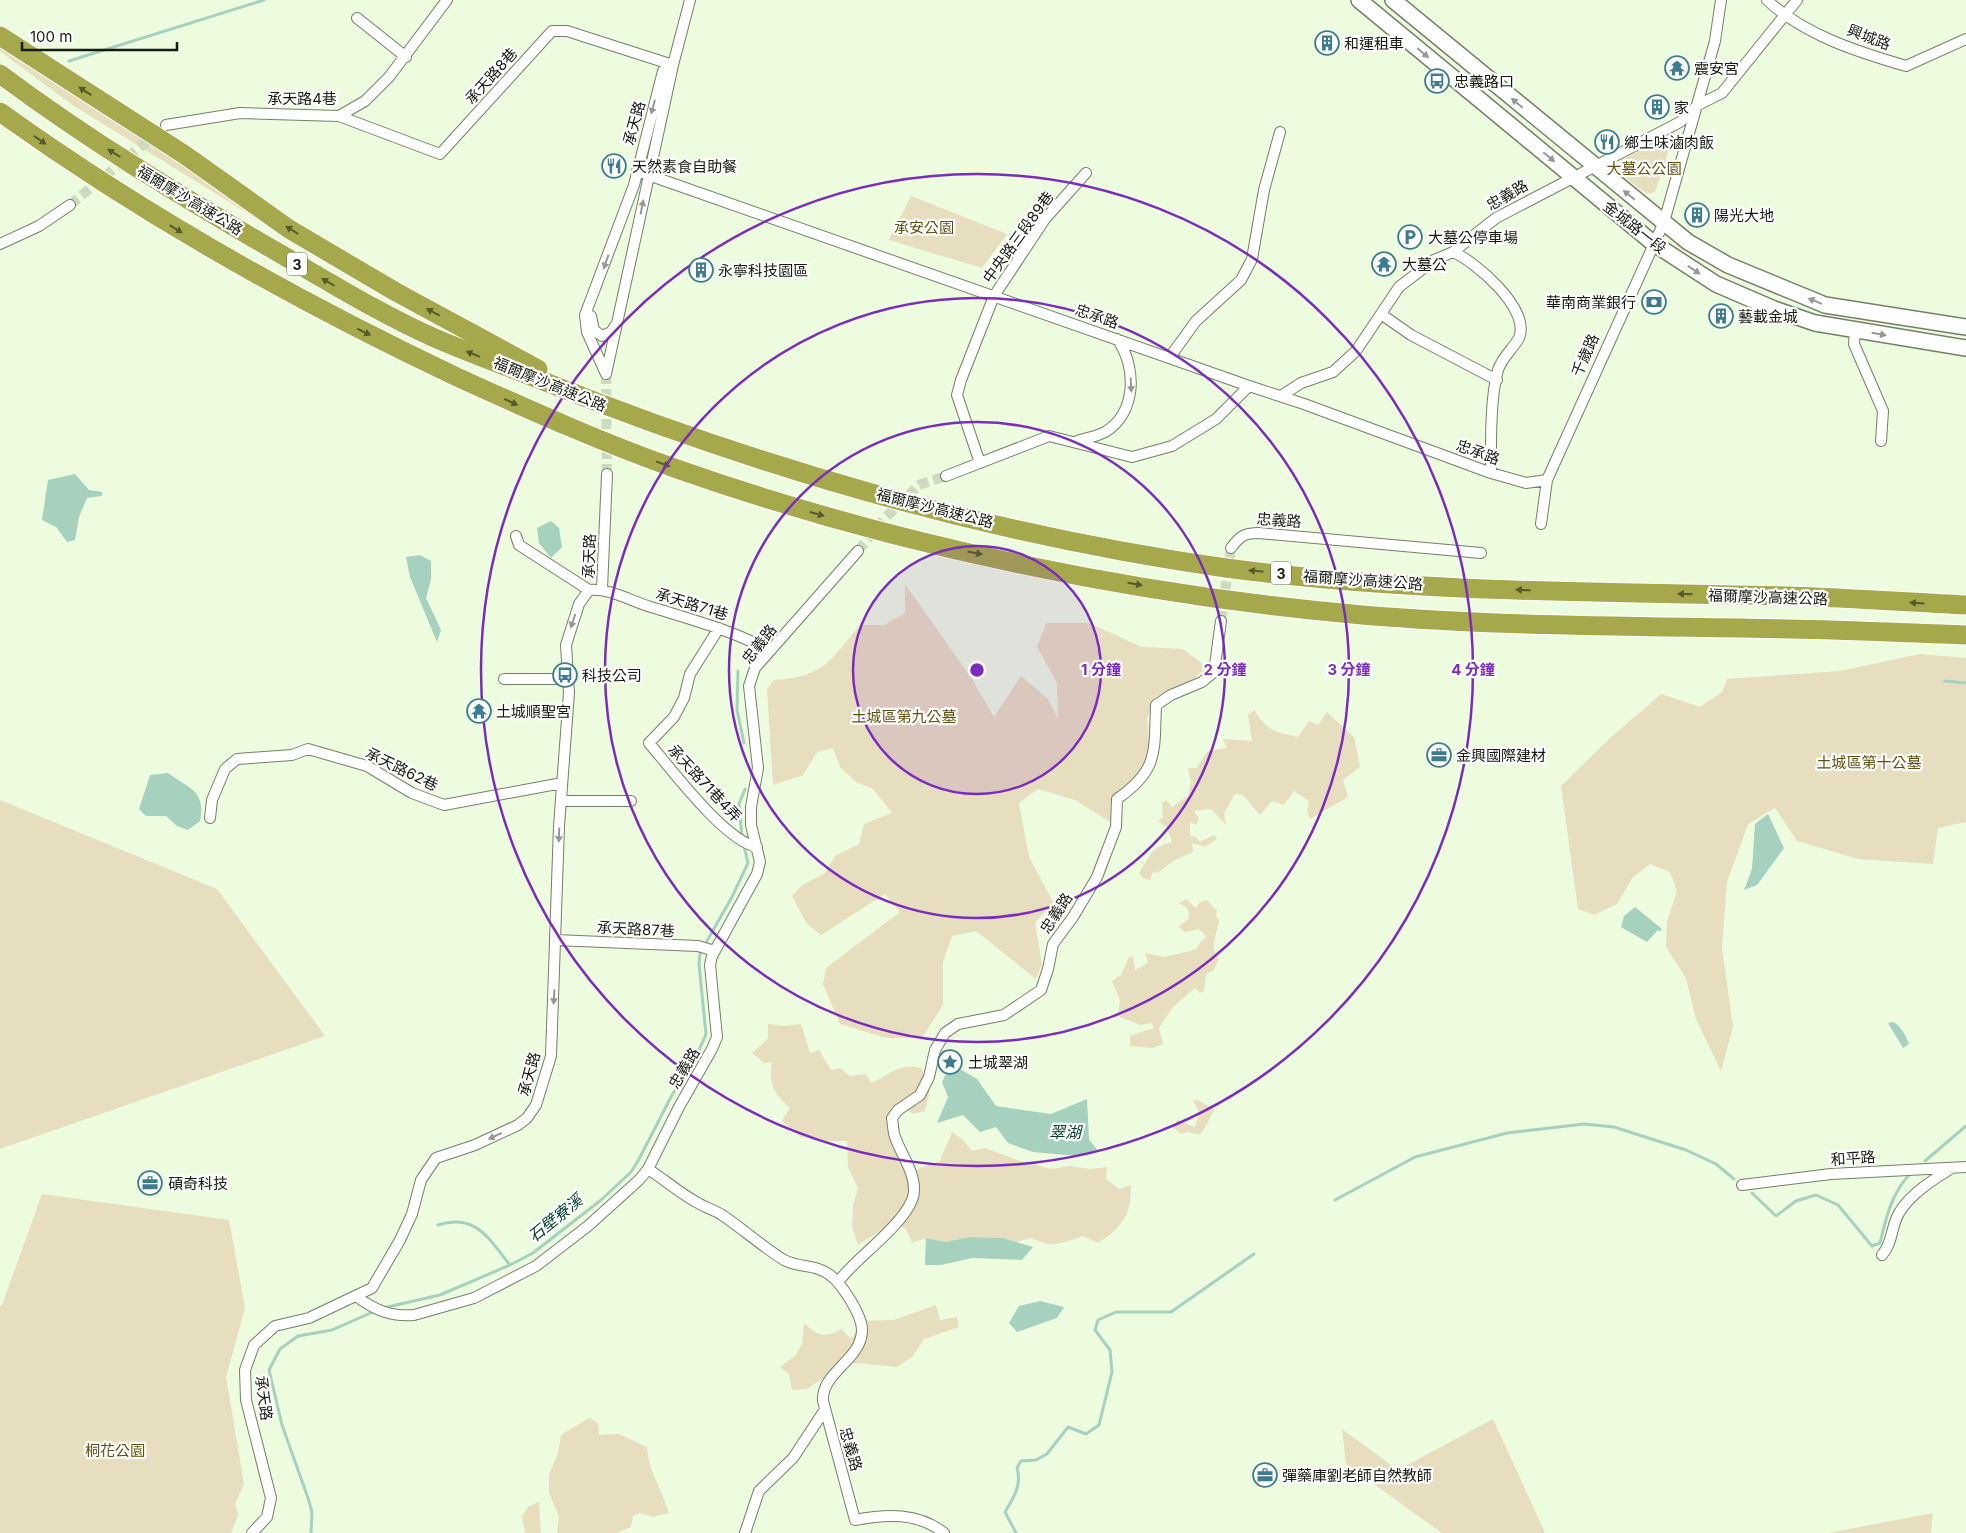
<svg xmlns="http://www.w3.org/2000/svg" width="1966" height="1533" viewBox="0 0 1966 1533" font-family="Inter,'Noto Sans TC',sans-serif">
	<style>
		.green { fill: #e7ddbf }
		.water { fill: #a6d1be }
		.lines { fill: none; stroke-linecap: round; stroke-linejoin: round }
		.stream { stroke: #a6d1be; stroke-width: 3 }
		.street-tunnel { stroke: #cddac0; stroke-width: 10; stroke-dasharray: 10 5; stroke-linecap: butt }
		.street-casing { stroke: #738066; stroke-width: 12 }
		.secondary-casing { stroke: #738066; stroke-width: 18 }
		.highway-casing { stroke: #fff; stroke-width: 21 }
		.street { stroke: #fff; stroke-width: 10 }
		.secondary { stroke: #fff; stroke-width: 15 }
		.highway { stroke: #a5a84b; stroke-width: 19 }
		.oneway { fill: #969894 }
		.oneway2 { fill: #565a2b }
		.ring { fill: none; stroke: #7b2cbf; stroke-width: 2.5 }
		.labels { text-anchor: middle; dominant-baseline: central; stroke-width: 4.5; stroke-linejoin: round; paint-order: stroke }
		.shield { fill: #fff; stroke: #5c5f58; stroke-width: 1 }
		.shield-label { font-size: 14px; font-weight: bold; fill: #161b11 }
		.street-label { font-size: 15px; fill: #161b11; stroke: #fff }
		.poi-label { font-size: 15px; fill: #161b11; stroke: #fff; text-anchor: start }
		.park-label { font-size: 15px; fill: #63500f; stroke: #fff }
		.water-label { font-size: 16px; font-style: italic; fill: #05412f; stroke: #fff }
		.centre { fill: #7b2cbf; stroke: #fff; stroke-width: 2.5 }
		.ring-label { font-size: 15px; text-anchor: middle; font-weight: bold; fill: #7b2cbf; stroke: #fff; stroke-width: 4.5; stroke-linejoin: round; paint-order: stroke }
	</style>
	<rect width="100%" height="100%" fill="#edfcdf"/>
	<!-- green -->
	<path class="green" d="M0,44l166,108 107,77 -199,-123 -69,-51 -5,-4z
		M1676,128l-21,64 -8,2 -29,-22 1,-10z
		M911,196l96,38 -25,34 -93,-28z
		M905,584l67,95 22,38 27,-41 27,23 10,20 -1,-36 -20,-36 9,-24h43l53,24 41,2 24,18 -19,17 -32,12 -9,22 3,38 -19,30 -19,37 -37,-23 -37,-11 -19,14 10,54 24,45 -18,21 7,41 -6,15 -60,-48 -24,5 -9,26v43l-21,33h-36l-46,-14 -17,-40 3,-16 74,-56 -15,-18 -64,41 -14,-11 -15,-28 10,-11 23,-12 10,-17 24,-12 5,-20 28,-11 -19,-24 -17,-7 -16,-15 -7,-19 -16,4 -14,23 -30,10 -6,-96 7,-9c50,-3 56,-19 86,-55h24l21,-12z
		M1920,654l46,4v164l-28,6 -5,36 -75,-5 -61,-18 -22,-33 -27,16 -21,58 -5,66 11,79 -12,44 -25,-52 -10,-41 -20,-31 1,-26 10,-30 -7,-19 -20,-8 -17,13 -16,27 -23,11 -16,-6 -17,-123 48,-47 52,-45 39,13 22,-15 5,-13 113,-8z
		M1254,710c15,22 19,21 44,27l11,-16 9,4 9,-13 27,25 6,30 -17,13 5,17 -38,22 -3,-7 2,-11 -15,-10 -10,14 -12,-4 -12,14 -17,-20 -8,-1 -11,19 2,12 -15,-16 -17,2 5,7 -3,7 -6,-3v14l6,1 4,5 14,-7 3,4 -12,8 -13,-4 1,9 -20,9 -16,12 -4,-1 -3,8 -7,-2 -4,-5c10,-14 13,-29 33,-30l-5,-15 -9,-7 5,-4 -1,-14 4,-3 6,7 16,-11 3,-14 -3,-14h8l12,-17 19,-3 -4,-9 29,2 -4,-26z
		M0,800l217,89 108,147 -325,113z
		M1186,899l10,9 4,-6 7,-2 10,11 -1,5 3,5c-2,12 -10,28 0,38l-6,12 -7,3 -2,17 -4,2 -5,-5 -23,20 -13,20 4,16 -11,4 -22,-2v-10l24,-8 -2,-5 -12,2 -22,-9 2,-16 -8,-19 9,-6 8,-18 4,-1 2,14 13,-7 -3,-10 19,4 26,-6 7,-3 4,-7 6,-4 -8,-8 -14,3 -6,-5 10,-9 -1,-9 -9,-6z
		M768,1024l16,2 17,-2 9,29 9,-3 12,20 9,-2 10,8 16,-2 5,9c21,-8 25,-20 50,-15l9,22 -5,21 -12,3 -11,-8 -10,10 15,57 33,-12 12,-29 11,8 9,11 13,-3 35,13 32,8 17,-3 21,3 17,-2 -1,12 13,10 12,-4c0,31 -8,41 -33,58l-15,-7c-23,8 -30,12 -52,2l-15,4 -13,-4 -34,-1 -23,5 -20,-4 -14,5 -6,-14 -12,-7 -36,23 -6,-18 1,-22 5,-17 -10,-21 -1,-26h-20l-26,-4 -19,-16 8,-13c-17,-16 -22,-24 -18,-46l-8,1 -12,-10 16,-14z
		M1198,1100l17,10c-7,9 -8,17 -16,25l-11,-3 -7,2 -7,-6 3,-8 18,7 4,-16 -6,-10z
		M42,1194l187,26 16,88 -19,69 18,107 -9,20 3,11 -7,18h-231v-227l2,-1z
		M936,1305l4,15 17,-3 2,10 -35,12 -11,17 -16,11 -41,-4 -13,2 -36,24 -15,1 -3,-16 -9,-7 16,-12 6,-11 2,-21c15,13 19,16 37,6l10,10 12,-18 31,-1z
		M589,1418l9,5 1,12 20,-1 28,13c2,26 15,42 22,66l-17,4 -12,-4 -7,3 -2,11 -14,6h-60l2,-17 -10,-23v-19l9,-20 3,-19z
		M1493,1419l52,114h-103l-96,-69 -4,-35 56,41z
		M539,1502l2,31h-16l-3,-17 6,-9z
		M1933,1513l-2,20h-103z"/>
	<!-- water -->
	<path class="water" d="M75,474l14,16 13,2v4l-15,2 -8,19 -4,23 -8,2 -11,-15 -14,-7 6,-40z
		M551,521l8,7 3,19 -11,11 -12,-15 -2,-15z
		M420,555l11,6v18l-5,19 15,32 -4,12 -27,-65 -4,-20z
		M168,773c22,16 38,18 32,48l-12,9 -11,-4 -11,-10h-20l-7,-7 11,-34z
		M1768,814l16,34 -27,37 -13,5 8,-21 3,-45z
		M1635,907l27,22 -2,3 -2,-2 -11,12 -26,-15 3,-11z
		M1893,1022c7,3 14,15 16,22l-6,4 -15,-25z
		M951,1064l26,15 19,27 55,8 36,-15 2,40 9,12 -21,5 -44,-4 -25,-9 -12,-16 -16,5 -17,-17 -26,8 11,-26 -6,-15z
		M969,1237l34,1 30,9 -11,13 -50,-2 -31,7h-16l1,-27 20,4z
		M1040,1301l24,6 -7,11 -40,14 -8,-9 10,-17z"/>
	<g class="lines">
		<!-- stream -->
		<path class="stream" d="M69,61l195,-61
			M738,671l-1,39 7,33
			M1945,681l21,2
			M742,837l-3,-33 6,-15
			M1925,1161l41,-35
			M1752,1193l24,23 20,-15 20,-6 22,10 34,41 8,-3c6,-25 11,-48 29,-68
			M1335,1200l80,-43 92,-24 77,-9 30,3 72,23 30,14 18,15
			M438,1225c38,-12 50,13 72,40
			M383,1308l57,-13 70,-30 23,-12 68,-53 30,-28 7,-11 34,-66 21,-31 13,-30 -7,-70 1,-11 32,-56 16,-34 -4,-17
			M311,1533l1,-21 -4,-14 -26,-73 -13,-55 11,-21 18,-13 34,-6 43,-19
			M1016,1533l-11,-21c9,-15 17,-27 12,-44l4,-7 15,-1 11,-6 21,-27 18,7 13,-9 13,-53 -2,-22 -15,-20 3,-10 18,-8h55l83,-58"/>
		<!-- street-tunnel -->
		<path class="street-tunnel" d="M70,205l86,-71
			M606,374l1,100
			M858,551l28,-34 33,-32 27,-9
			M1221,621l10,-73"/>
		<!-- street casing -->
		<g class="street-casing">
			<path id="street" d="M1767,0c37,35 91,52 139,66l60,-27
				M357,18l49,39
				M339,116l101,38 112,-123h15l106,34
				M166,125l74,-12 99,3 26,-15 24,-24 58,-77
				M637,171l612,215 55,18 187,69 35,10 21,-3
				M0,244l39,-18 31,-21
				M1453,252c22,9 78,57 66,86 -6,11 -17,19 -21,32 -8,28 -7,74 -7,103
				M1381,314l30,21 86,45
				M591,316l3,14 8,6 9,-4 4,-6
				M1855,330l-1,14 29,67 -2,30
				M1170,357l26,-36 45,-41 11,-21 12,-69 16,-58
				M606,374l67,-309 17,-65
				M606,374l-19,-42 -2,-17 49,-130 29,-114 10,-6
				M1281,396l20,-13 32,-11 23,-21 43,-64 35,-27 19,-8 43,-34 184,-96 18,-17 24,-12 75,-93
				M1075,442c9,-4 21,-5 30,-10 32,-19 32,-66 12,-93
				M980,463l-23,-68 4,-15 33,-84 51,-77 41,-46
				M946,476l103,-40 83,21 40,-11 44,-27 33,-33
				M1541,524l6,-44 117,-258 51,-181 6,-41
				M516,536l3,9 70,45
				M1231,548c9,-12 13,-15 28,-15l222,20
				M602,589l5,-115
				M719,628l-29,46 -6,24 -10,19 -25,26c23,27 76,98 108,104
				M504,679h64
				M561,801h70
				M210,818l2,-18 13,-31 12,-10 55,-4 16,-6 59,17 45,27 32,12 118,-22
				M555,940l143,6 17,5
				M648,1169c17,11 33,25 50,34 8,5 17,7 24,12 21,14 41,32 62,45 15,8 32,4 46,15 12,9 32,40 32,55 0,30 -41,42 -39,71l32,119c31,-6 63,-8 89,13
				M1742,1185l89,-11 135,-7
				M1882,1255c11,-12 9,-29 17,-42 11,-19 35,-34 53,-45
				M838,1282c17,-24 75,-63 76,-91 1,-19 -13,-37 -19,-54 -2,-6 -2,-13 -3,-19l6,-8 22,-15 9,-18 6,-27 10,-17 13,-9 46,-9 37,-25 7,-21 5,-25 20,-27 24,-40 19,-50 1,-28c42,-29 37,-47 39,-94l15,-10 31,-13 12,-10 7,-51
				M357,1297c18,13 34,20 57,18l60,-17 62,-32 52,-40 51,-46 9,-11 31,-62 33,-58 5,-12 -7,-72 2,-9 45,-82 3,-12 -9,-37v-18l7,-39 -9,-82 6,-18 103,-117
				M252,1533l15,-16 4,-19 -25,-98 -1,-30 9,-25 21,-19 34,-8 63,-30 28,-48 12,-26 9,-34 15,-22 39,-13 43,-20 9,-7 9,-13 15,-49 8,-230 10,-133 -3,-48 13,-41 10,-14c22,-2 41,11 62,17 42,13 81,23 119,44
				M745,1533l14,-42 34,-33 31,-47"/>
		</g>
		<!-- secondary casing -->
		<g class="secondary-casing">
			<path id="secondary" d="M1359,0l294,243 63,41 58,25 41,14 151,25
				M1393,0l295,242 40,23 97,40 141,22"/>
		</g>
		<!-- highway casing -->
		<g class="highway-casing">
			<path id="highway" d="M0,36l185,119 104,74 107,63 142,77
				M0,74c87,65 179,121 272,175 54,31 108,65 165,90 35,15 71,28 106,42 220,88 449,154 683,187 186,25 376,24 563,28 59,2 118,6 177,9
				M0,112c145,104 298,190 459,266 73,33 146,66 221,92 217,76 454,125 682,145 142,12 285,11 427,14 59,1 118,4 177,6"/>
		</g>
		<!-- street -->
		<use href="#street" class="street"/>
		<!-- secondary -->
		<use href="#secondary" class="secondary"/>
		<!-- highway -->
		<use href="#highway" class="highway"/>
	</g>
	<!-- one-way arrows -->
	<defs><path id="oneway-solid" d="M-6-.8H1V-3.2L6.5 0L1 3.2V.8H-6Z" transform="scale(1.25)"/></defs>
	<g class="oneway">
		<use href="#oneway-solid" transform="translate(1423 53) rotate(40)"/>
		<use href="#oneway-solid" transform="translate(1517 103) rotate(-140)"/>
		<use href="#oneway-solid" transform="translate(653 107) rotate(105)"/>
		<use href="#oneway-solid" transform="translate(1549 157) rotate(40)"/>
		<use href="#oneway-solid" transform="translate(1629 195) rotate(-141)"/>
		<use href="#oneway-solid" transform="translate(642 207) rotate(-79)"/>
		<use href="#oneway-solid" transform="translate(606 262) rotate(110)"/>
		<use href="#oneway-solid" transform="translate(1694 270) rotate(33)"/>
		<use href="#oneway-solid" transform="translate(1815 301) rotate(-158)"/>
		<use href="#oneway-solid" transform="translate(1879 334) rotate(10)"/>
		<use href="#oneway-solid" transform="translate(1131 385) rotate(87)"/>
		<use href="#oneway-solid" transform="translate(573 621) rotate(109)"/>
		<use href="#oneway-solid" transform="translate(559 835) rotate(92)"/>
		<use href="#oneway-solid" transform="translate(554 997) rotate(93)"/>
		<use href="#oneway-solid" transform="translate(495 1136) rotate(155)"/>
	</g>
	<g class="oneway2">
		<use href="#oneway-solid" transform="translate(85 91) rotate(-147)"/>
		<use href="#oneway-solid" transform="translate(40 140) rotate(35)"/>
		<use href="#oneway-solid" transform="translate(114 153) rotate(-148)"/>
		<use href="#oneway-solid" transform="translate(176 229) rotate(31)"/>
		<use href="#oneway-solid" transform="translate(292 230) rotate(-148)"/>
		<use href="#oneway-solid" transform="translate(328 282) rotate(-150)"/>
		<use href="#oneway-solid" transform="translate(433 312) rotate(-152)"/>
		<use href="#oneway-solid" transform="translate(364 332) rotate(26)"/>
		<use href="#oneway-solid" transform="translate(473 354) rotate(-158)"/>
		<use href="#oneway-solid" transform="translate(511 402) rotate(25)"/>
		<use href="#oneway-solid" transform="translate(663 464) rotate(20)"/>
		<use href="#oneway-solid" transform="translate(817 514) rotate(15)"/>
		<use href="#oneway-solid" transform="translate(975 553) rotate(11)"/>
		<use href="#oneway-solid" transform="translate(1256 571) rotate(-174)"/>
		<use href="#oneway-solid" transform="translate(1135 584) rotate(10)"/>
		<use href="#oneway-solid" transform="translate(1523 590) rotate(-177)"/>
		<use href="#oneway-solid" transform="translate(1685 594) rotate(-179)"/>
		<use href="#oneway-solid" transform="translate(1917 603) rotate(-177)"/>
	</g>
	<!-- distance rings -->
	<circle cx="977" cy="670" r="124" fill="#7b2cbf" fill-opacity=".12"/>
	<g class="ring">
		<circle cx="977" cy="670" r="124"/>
		<circle cx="977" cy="670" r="248"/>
		<circle cx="977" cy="670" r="372"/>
		<circle cx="977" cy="670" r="496"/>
	</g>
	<!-- icons -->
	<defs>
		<g id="building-ring" transform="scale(1.25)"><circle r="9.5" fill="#fff" stroke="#3d7c90" stroke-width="1.5"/><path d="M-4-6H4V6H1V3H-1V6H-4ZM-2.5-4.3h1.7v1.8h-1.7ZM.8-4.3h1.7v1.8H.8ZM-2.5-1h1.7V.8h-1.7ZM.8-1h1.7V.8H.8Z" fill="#3d7c90"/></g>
		<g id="temple-ring" transform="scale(1.25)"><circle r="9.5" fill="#fff" stroke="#3d7c90" stroke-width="1.5"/><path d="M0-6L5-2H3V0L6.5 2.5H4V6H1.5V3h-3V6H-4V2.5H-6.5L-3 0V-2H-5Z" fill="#3d7c90"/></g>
		<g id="bus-ring" transform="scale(1.25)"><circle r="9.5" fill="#fff" stroke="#3d7c90" stroke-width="1.5"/><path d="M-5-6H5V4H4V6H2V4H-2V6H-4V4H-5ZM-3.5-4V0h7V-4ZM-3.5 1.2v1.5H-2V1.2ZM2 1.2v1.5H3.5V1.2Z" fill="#3d7c90"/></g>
		<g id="restaurant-ring" transform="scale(1.25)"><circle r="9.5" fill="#fff" stroke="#3d7c90" stroke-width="1.5"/><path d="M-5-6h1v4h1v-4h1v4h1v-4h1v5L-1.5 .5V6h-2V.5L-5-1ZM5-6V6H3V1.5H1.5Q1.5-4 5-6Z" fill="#3d7c90"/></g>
		<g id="parking-ring" transform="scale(1.25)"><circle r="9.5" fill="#fff" stroke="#3d7c90" stroke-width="1.5"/><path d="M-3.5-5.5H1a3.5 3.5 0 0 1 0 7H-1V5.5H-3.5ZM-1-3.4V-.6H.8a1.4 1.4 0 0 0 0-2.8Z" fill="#3d7c90"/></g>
		<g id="bank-ring" transform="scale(1.25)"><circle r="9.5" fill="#fff" stroke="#3d7c90" stroke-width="1.5"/><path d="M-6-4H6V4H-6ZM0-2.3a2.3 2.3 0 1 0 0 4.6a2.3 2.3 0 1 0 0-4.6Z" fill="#3d7c90"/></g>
		<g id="office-ring" transform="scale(1.25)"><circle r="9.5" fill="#fff" stroke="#3d7c90" stroke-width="1.5"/><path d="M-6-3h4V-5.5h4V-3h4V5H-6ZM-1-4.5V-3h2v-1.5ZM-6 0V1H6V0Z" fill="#3d7c90"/></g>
		<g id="sight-ring" transform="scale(1.25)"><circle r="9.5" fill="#fff" stroke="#3d7c90" stroke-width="1.5"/><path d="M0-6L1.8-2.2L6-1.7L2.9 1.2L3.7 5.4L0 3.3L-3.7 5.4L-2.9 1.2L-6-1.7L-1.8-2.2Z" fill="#3d7c90"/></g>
	</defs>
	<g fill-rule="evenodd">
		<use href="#building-ring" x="1327" y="43"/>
		<use href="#temple-ring" x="1677" y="68"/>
		<use href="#bus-ring" x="1437" y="81"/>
		<use href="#building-ring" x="1657" y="107"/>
		<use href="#restaurant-ring" x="1607" y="142"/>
		<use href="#restaurant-ring" x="614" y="166"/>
		<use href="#building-ring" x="1697" y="215"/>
		<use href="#parking-ring" x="1410" y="237"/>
		<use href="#temple-ring" x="1384" y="264"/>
		<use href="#building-ring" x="701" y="270"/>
		<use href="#bank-ring" x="1654" y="302"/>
		<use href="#building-ring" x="1721" y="316"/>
		<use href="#bus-ring" x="565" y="675"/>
		<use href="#temple-ring" x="479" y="711"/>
		<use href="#office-ring" x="1439" y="755"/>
		<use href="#sight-ring" x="950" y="1062"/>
		<use href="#office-ring" x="150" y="1183"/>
		<use href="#office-ring" x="1265" y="1475"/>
	</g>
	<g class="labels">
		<!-- shield labels -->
		<g class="shield">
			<rect x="287" y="252.5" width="20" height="23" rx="4"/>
			<rect x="1271" y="561.5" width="20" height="23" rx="4"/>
		</g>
		<g class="shield-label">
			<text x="297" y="264">3</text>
			<text x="1281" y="573">3</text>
		</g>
		<!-- street labels -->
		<g class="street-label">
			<text transform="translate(1869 37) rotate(21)">興城路</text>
			<text transform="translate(491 76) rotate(-48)">承天路8巷</text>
			<text x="302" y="98">承天路4巷</text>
			<text transform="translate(634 123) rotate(-75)">承天路</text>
			<text transform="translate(1507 195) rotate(-30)">忠義路</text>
			<text transform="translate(190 200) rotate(31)">福爾摩沙高速公路</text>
			<text transform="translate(1635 227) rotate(38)">金城路一段</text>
			<text transform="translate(1018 237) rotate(-54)">中央路三段89巷</text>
			<text transform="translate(1097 316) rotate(19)">忠承路</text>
			<text transform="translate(1585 355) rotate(-66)">千歲路</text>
			<text transform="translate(550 384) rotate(22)">福爾摩沙高速公路</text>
			<text transform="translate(1478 452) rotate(20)">忠承路</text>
			<text transform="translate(935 508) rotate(14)">福爾摩沙高速公路</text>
			<text transform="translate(1279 520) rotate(4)">忠義路</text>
			<text transform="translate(589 556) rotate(-88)">承天路</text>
			<text transform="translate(1363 580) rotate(4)">福爾摩沙高速公路</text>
			<text transform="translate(1768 597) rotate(2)">福爾摩沙高速公路</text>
			<text transform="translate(692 604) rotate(17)">承天路71巷</text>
			<text transform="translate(759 644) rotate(-52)">忠義路</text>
			<text transform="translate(402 769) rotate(26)">承天路62巷</text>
			<text transform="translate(705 783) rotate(47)">承天路71巷4弄</text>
			<text transform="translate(1056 913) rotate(-57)">忠義路</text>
			<text transform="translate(636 929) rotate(3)">承天路87巷</text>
			<text transform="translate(684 1068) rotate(-59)">忠義路</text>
			<text transform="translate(529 1074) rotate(-75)">承天路</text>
			<text transform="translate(1853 1158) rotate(-4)">和平路</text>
			<text transform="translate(264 1398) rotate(82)">承天路</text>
			<text transform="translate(851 1449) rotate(74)">忠義路</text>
		</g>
		<!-- poi labels -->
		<g class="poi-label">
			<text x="1344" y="43">和運租車</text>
			<text x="1694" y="68">震安宮</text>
			<text x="1454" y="81">忠義路口</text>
			<text x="1674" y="107">家</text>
			<text x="1624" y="142">鄉土味滷肉飯</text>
			<text x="632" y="166">天然素食自助餐</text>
			<text x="1714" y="215">陽光大地</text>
			<text x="1428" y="237">大墓公停車場</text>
			<text x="1402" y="264">大墓公</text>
			<text x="718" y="270">永寧科技園區</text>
			<text x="1636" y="302" text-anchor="end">華南商業銀行</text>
			<text x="1738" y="316">藝載金城</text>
			<text x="582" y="675">科技公司</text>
			<text x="496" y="711">土城順聖宮</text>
			<text x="1456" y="755">金興國際建材</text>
			<text x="968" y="1062">土城翠湖</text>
			<text x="168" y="1183">碩奇科技</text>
			<text x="1282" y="1475">彈藥庫劉老師自然教師</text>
		</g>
		<!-- park labels -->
		<g class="park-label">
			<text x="1644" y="168">大墓公公園</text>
			<text x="924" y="227">承安公園</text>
			<text x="904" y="716">土城區第九公墓</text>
			<text x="1869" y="762">土城區第十公墓</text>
			<text x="115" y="1450">桐花公園</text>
		</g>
		<!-- water labels -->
		<g class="water-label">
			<text x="1065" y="1132">翠湖</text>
			<text transform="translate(555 1218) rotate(-39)">石壁寮溪</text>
		</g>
	</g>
	<circle cx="977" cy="670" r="8" class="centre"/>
	<g class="ring-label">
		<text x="1101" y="675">1 分鐘</text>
		<text x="1225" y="675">2 分鐘</text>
		<text x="1349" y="675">3 分鐘</text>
		<text x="1473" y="675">4 分鐘</text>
	</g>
	<!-- scale -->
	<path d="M22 42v8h155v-8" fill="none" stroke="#161b11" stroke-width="2.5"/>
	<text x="30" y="42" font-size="15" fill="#161b11" stroke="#ffffff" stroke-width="4" paint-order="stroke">100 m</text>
</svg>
